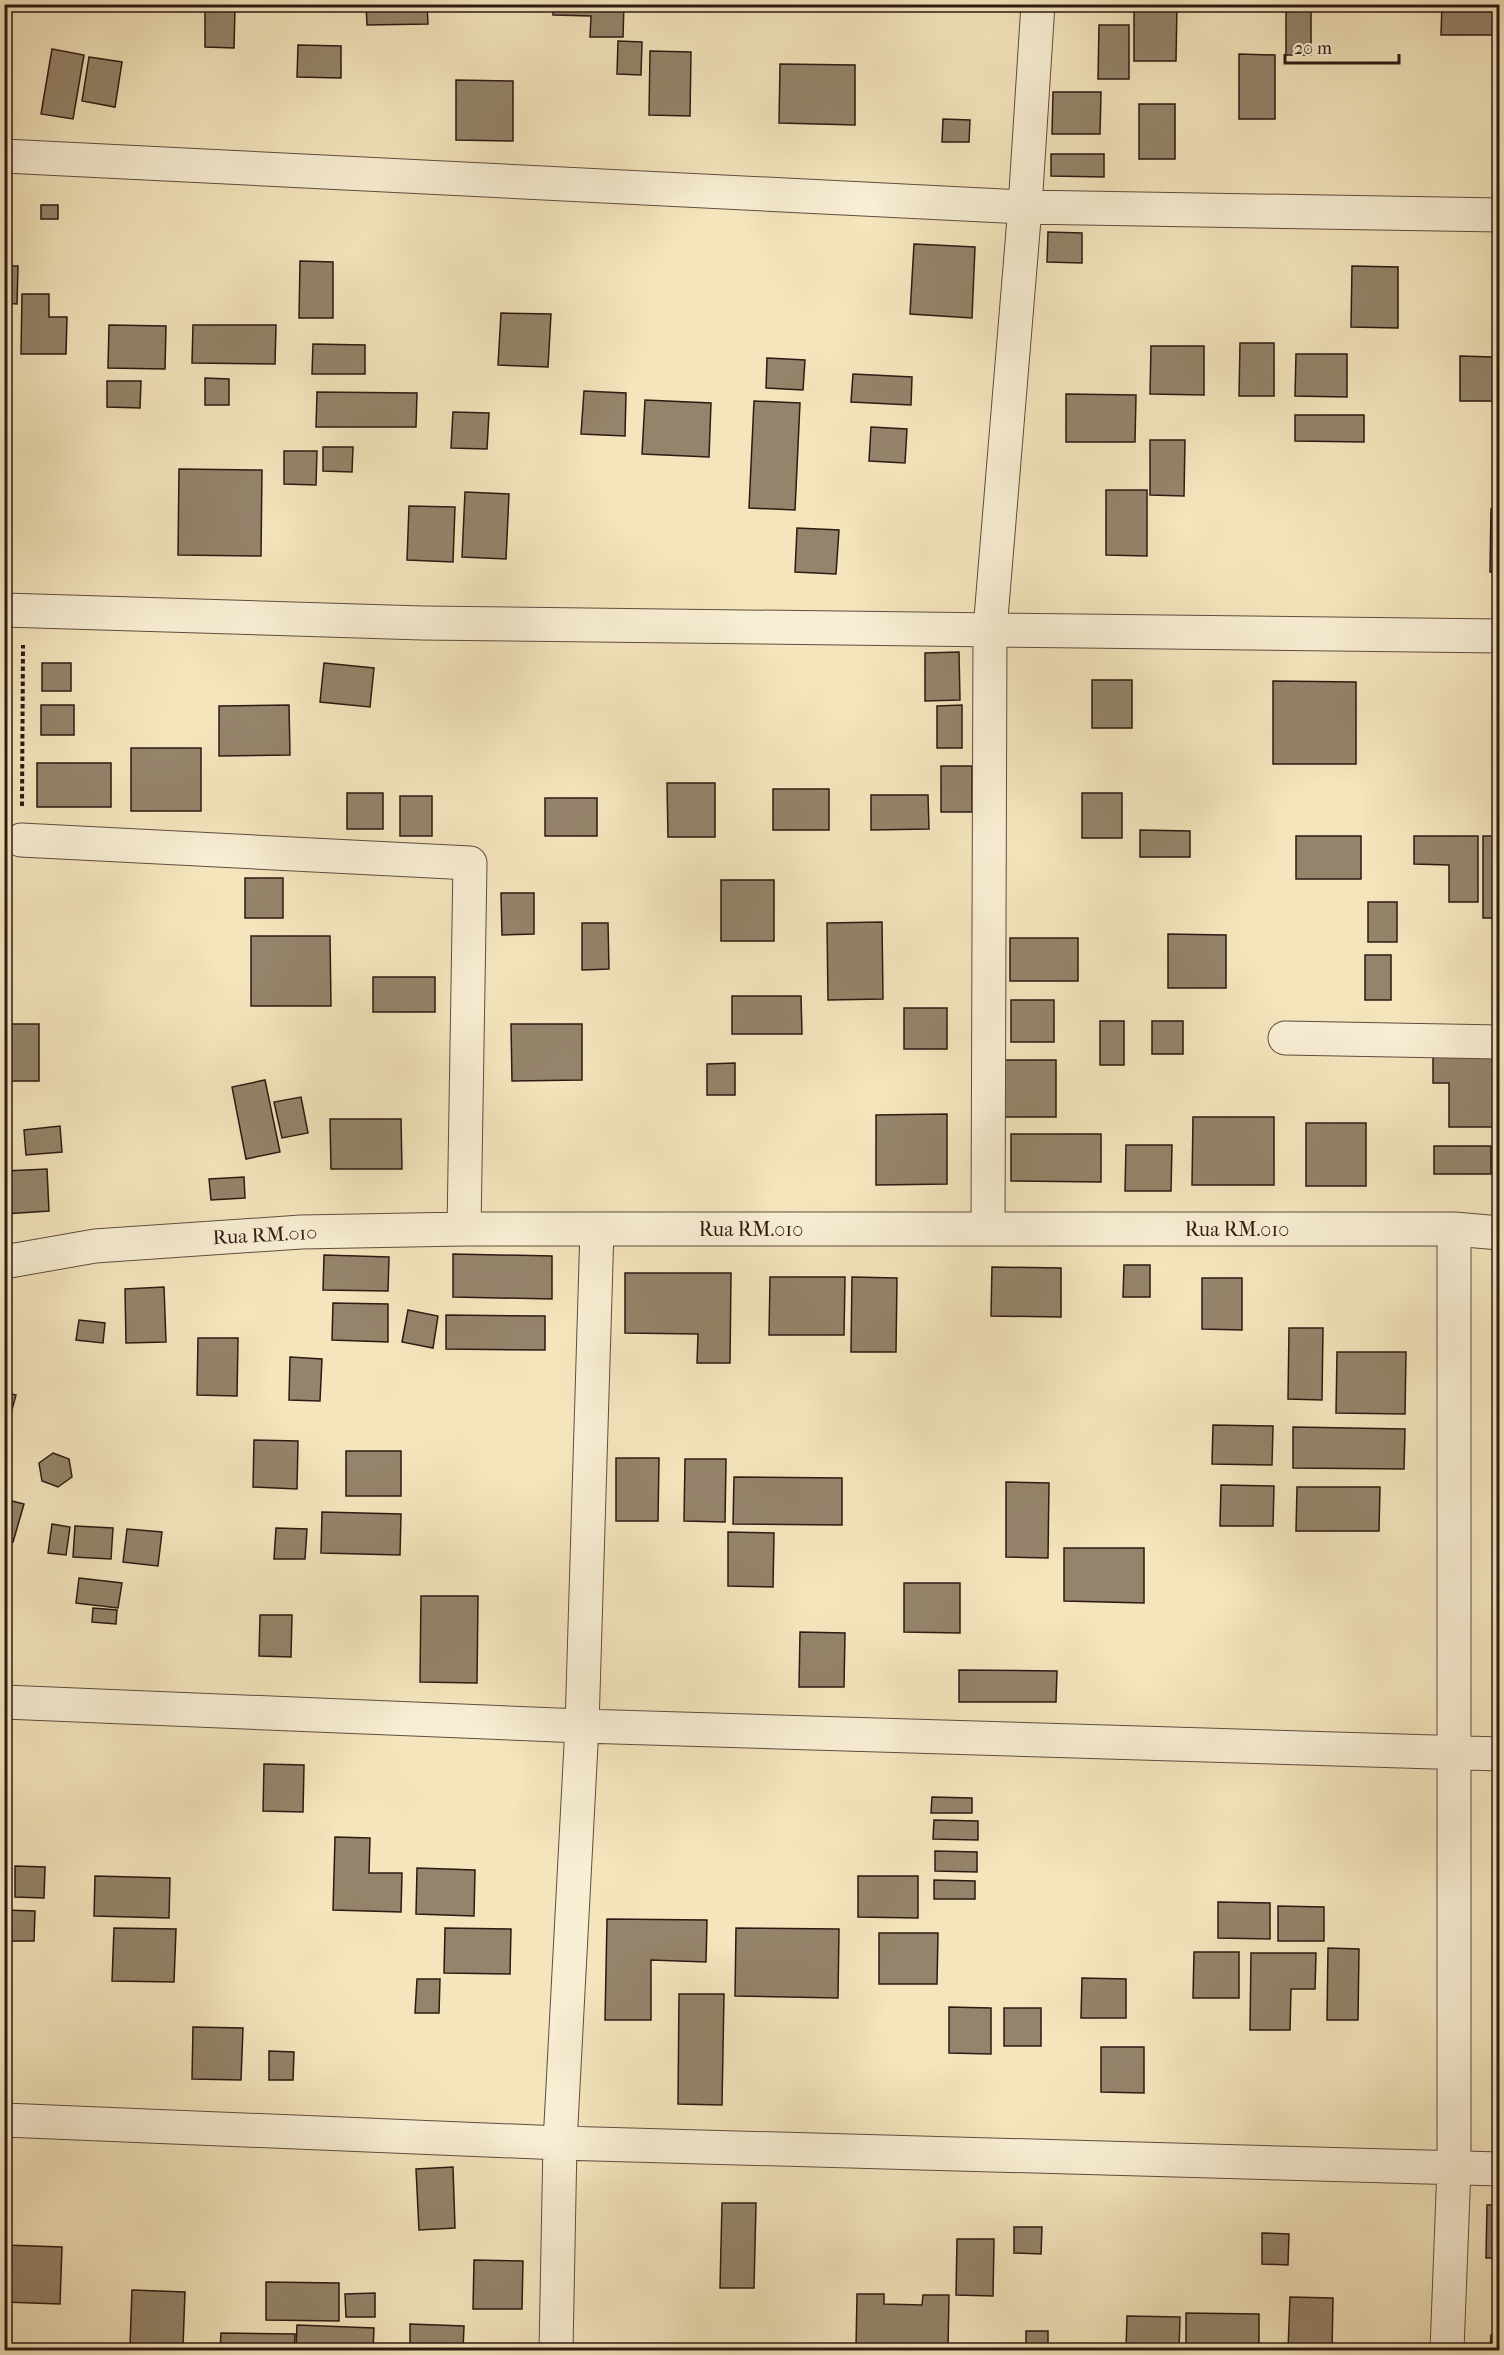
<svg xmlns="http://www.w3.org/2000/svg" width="1504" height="2355" viewBox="0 0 1504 2355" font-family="'IM FELL French Canon',serif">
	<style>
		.building { fill: #94846b; stroke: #2d1a13; stroke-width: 1.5 }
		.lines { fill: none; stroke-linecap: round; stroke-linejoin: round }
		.minor-casing { stroke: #5f4d3e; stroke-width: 35 }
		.path { stroke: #2d1a13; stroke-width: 4; stroke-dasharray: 4.5 3; stroke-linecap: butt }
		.minor { stroke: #f8eed4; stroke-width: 33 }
		.labels { text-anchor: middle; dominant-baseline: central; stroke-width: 4.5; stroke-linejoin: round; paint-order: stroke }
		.street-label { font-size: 20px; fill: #2d1a13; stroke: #f8eed4 }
	</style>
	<rect width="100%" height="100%" fill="#f4e5bd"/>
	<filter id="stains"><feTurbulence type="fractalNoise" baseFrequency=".00333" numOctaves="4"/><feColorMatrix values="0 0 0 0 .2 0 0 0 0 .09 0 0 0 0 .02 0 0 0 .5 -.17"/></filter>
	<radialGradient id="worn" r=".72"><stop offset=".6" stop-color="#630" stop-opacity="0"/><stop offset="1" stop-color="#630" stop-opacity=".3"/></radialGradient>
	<!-- building -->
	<path class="building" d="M205,4h60l-1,5 -29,-1 -1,40 -29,-1z
		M366,4h61l1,20 -61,1z
		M553,4h71l-1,33h-33l1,-21 -38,-1z
		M1134,4h43l-1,57h-42z
		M1442,4h58v31h-59z
		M1286,11h25v44h-25z
		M1099,25h30v54h-31z
		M618,41l24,1 -1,33 -24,-1z
		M298,45l43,1v32l-44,-1z
		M52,49l32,6 -11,64 -32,-5z
		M650,51l41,1 -1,64 -41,-1z
		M1239,54l36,1v64h-36z
		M89,57l33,5 -7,45 -33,-6z
		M780,64l75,1v60l-76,-2z
		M456,80l57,1v60l-57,-1z
		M1053,92h48l-1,42h-48z
		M1139,104h36v55h-36z
		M943,119l27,1 -1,22h-27z
		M1051,154h53v23l-53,-1z
		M41,205h17v14h-17z
		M1048,232l34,1v30l-35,-1z
		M914,244l61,3 -3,71 -62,-4z
		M300,261l33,1v56h-34z
		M4,266h14l-1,38 -13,-1z
		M1352,266l46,1v61l-47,-1z
		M22,294h27v23h18l-1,37h-45z
		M501,313l50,1 -3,53 -50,-2z
		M109,325l57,1 -1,43 -57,-1z
		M193,325h83l-1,39 -83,-1z
		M1240,343h34v53h-35z
		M313,344l52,1v29h-53z
		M1151,346h53v49l-54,-1z
		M1296,354h51v43l-52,-1z
		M1460,356l33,1v44h-33z
		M767,358l38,2 -2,30 -37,-2z
		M853,374l59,3 -1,28 -60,-3z
		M205,378l24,1v26h-24z
		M107,381h34l-1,27 -33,-1z
		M584,391l42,2 -1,43 -44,-2z
		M317,392l100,1 -1,34h-100z
		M1066,394l70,1 -1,47h-69z
		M645,400l66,3 -2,54 -67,-3z
		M754,401l46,2 -5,107 -46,-2z
		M453,412l36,1 -2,36 -36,-1z
		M1295,415h69v27l-69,-1z
		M871,427l36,2 -2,34 -36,-2z
		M1150,440h35l-1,56 -34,-1z
		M323,447h30l-1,25 -29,-1z
		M284,451h33l-1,34 -32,-1z
		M179,469l83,1 -1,86 -83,-1z
		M1106,490h41v66l-41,-1z
		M465,492l44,2 -3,65 -44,-2z
		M409,506l46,1 -2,55 -46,-2z
		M1491,509l9,1v62h-10z
		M797,528l42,2 -3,44 -41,-2z
		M959,652l1,48 -35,1v-48z
		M42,663h29v28h-29z
		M324,663l50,5 -4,39 -50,-5z
		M1092,680h40v48h-40z
		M1273,681l83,1v82h-83z
		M41,705h33v30h-33z
		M289,705l1,50 -71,1v-50z
		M962,705v43h-25v-42z
		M131,748h70v63h-70z
		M37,763h74v44h-74z
		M941,766h31v46h-31z
		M667,783h48v54h-47z
		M773,789h56v41h-56z
		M347,793h36v36h-36z
		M1082,793h40v45h-40z
		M871,795h57l1,34 -58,1z
		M400,796h32v40h-32z
		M545,798h52v38h-52z
		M1140,830l50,1v26h-50z
		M1296,836h65v43h-65z
		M1414,836h64v66h-29v-37l-35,-1z
		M1483,836h17v82h-17z
		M245,878h38v40h-38z
		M721,880h53v61h-53z
		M501,893h33v41l-32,1z
		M1368,902h29v40h-29z
		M882,922l1,77 -55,1 -1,-77z
		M582,923h26l1,46 -27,1z
		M1168,934l58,1v53h-58z
		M251,936h79l1,70h-80z
		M1010,938h68v43h-68z
		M1365,955h26v45h-26z
		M373,977h62v35h-62z
		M732,996h69l1,38h-70z
		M1011,1000h43v42h-43z
		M904,1008h43v41h-43z
		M1100,1021h24v44h-24z
		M1152,1021h31v33h-31z
		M4,1024h35v57h-35z
		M511,1024h71v56l-70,1z
		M1433,1046l64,1v80h-48v-44h-16z
		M998,1060h58v57h-58z
		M735,1063v32h-28v-31z
		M265,1080l15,72 -34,7 -14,-72z
		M301,1097l7,36 -26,5 -8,-36z
		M947,1114v70l-71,1v-70z
		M1193,1117h81v68h-82z
		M330,1119h71l1,50h-71z
		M1306,1123h60v63h-60z
		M60,1126l2,26 -36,3 -2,-25z
		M1011,1134h90v48l-90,-1z
		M1126,1145h46l-1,46h-46z
		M1434,1146h57v28h-57z
		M47,1169l2,42 -45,3v-43z
		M244,1177l1,21 -34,2 -2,-21z
		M453,1254l99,2v43l-99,-2z
		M324,1255l65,2 -1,34 -65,-1z
		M1124,1265h26v32h-27z
		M992,1267l69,1v49l-70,-1z
		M625,1273h106l-1,90h-33l1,-29 -73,-1z
		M770,1277h75l-1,58h-75z
		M852,1277l45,1 -1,74h-45z
		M1202,1278h40v52l-40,-1z
		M164,1287l2,55 -40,1 -1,-54z
		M333,1303l55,1v38l-56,-2z
		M408,1310l30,6 -5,32 -31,-6z
		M446,1315l99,1v34l-99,-1z
		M79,1320l26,3 -2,20 -27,-3z
		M1289,1328h34l-1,72 -34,-1z
		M198,1338h40l-1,58 -40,-1z
		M1337,1352h69l-1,62 -69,-1z
		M290,1357l32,2 -2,42 -31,-1z
		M4,1392l12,3 -12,44z
		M1213,1425l60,1 -1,39 -60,-1z
		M1293,1427l112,2 -1,40 -111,-1z
		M254,1440l44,1 -1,48 -44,-2z
		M346,1451h55v45h-55z
		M53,1453l16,6 3,18 -14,10 -16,-6 -3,-18z
		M616,1458h43l-1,63h-42z
		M685,1459h41l-1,63 -41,-1z
		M734,1477l108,1v47l-109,-1z
		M1006,1482l43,1 -1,75 -42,-1z
		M1221,1485l53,1 -1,40h-53z
		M1297,1487h83l-1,44h-83z
		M4,1499l20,5 -11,38 -9,-2z
		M322,1512l79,2 -1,41 -79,-2z
		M52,1524l18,3 -4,28 -18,-2z
		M75,1526l38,2 -2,31 -38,-2z
		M276,1528l31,1 -2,30h-31z
		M127,1529l35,3 -4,34 -35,-4z
		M728,1532l46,1 -1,54 -45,-1z
		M1064,1548h80v55l-80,-2z
		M79,1578l43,5 -4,25 -42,-5z
		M904,1583h56v50l-56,-1z
		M421,1596h57l-1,87 -57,-1z
		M93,1608l24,2 -1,14 -24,-2z
		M260,1615h32l-1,42 -32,-1z
		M800,1632l45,1 -1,54h-45z
		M959,1670l98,1 -1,31h-97z
		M264,1764l40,1 -1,47 -40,-1z
		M932,1797l40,1v15h-41z
		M934,1820l44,1v19l-45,-1z
		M335,1837l35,1 -1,35h33l-1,39 -68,-2z
		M935,1851l42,1v20l-42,-1z
		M15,1866l30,1 -1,31 -29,-1z
		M417,1868l58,2 -1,46 -58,-2z
		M95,1876l75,2 -1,40 -75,-2z
		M858,1876h60v42l-60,-1z
		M934,1880l41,1v18h-41z
		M1218,1902l52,1v36l-52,-1z
		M1278,1906l46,1v34h-46z
		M4,1910l31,1 -1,30h-30z
		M607,1919l100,1 -1,42 -55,-2v60h-46z
		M114,1928l62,1 -2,53 -62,-1z
		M445,1928l66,1 -1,45 -66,-1z
		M736,1928l103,1 -1,69 -103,-2z
		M879,1933h59l-1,51h-58z
		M1328,1948l31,1 -1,71h-31z
		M1194,1952h45v46h-46z
		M1251,1953h65l-1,36h-24l-1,41h-40z
		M1082,1978l44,1v39h-45z
		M417,1979h23l-1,34h-24z
		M679,1994h45l-2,111 -44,-1z
		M949,2007l42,1v46l-42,-1z
		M1004,2008h37v38h-37z
		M193,2027l50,1 -2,52 -49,-1z
		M1101,2047h43v46l-43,-1z
		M269,2051l25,1 -1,28h-24z
		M453,2167l2,61 -36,2 -3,-61z
		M722,2203h34l-2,85h-34z
		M1487,2205h13v53h-14z
		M1014,2227h28l-1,27 -27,-1z
		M1262,2233l27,1 -1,31 -26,-1z
		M957,2239h37l-1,57 -37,-1z
		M4,2245l58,2 -2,57 -56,-2z
		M474,2260l49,1 -1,48h-49z
		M266,2282l73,1v38l-73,-1z
		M132,2290l53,2 -2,55 -53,-2z
		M375,2293v24h-29l-1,-23z
		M857,2294h27v10l38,1 1,-10h26l-1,55 -92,-2z
		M1290,2297l43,1 -1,52h-44z
		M1186,2313l73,1v36h-73z
		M1127,2316l53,1 -1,33h-53z
		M410,2324l54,2 -1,24h-53z
		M297,2325l77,3 -1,22h-77z
		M1026,2331h22v19h-22z
		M221,2333l74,1 -1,16h-74z
		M1491,2335h9v15h-10z"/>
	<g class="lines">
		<!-- minor casing -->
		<g class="minor-casing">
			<path id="minor" d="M4,156l1021,51 475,8
				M4,610l418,13 1078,13
				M21,840l449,23 -6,366
				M1285,1038l215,4
				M988,1229l2,-599 35,-423 13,-203
				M4,1262l91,-16 206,-14 163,-3h990l46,4
				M4,1702l578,24 918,28
				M4,2120l556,23 940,26
				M556,2350l4,-207 22,-417 15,-497
				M1447,2350l7,-183v-938"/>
		</g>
		<!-- path -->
		<path class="path" d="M22,806l1,-161"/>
		<!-- minor -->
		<use href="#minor" class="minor"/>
	</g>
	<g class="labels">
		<!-- street labels -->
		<g class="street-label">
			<text x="751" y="1229">Rua RM.010</text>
			<text x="1237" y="1229">Rua RM.010</text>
			<text transform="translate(265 1235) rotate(-3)">Rua RM.010</text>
		</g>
	</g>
	<!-- margin -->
	<rect width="1504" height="2355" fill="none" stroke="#f4e5bd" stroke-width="24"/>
	<rect x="6" y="6" width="1492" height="2343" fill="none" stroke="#2d1a13" stroke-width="3"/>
	<rect x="12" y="12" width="1480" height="2331" fill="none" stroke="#2d1a13" stroke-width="1.5"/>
	<!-- scale -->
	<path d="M1285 54v9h114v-9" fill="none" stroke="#2d1a13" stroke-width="3"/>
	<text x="1294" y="54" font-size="18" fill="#2d1a13" stroke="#f8eed4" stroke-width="4.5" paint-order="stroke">20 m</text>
	<rect width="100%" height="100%" filter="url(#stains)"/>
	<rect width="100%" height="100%" fill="url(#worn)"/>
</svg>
